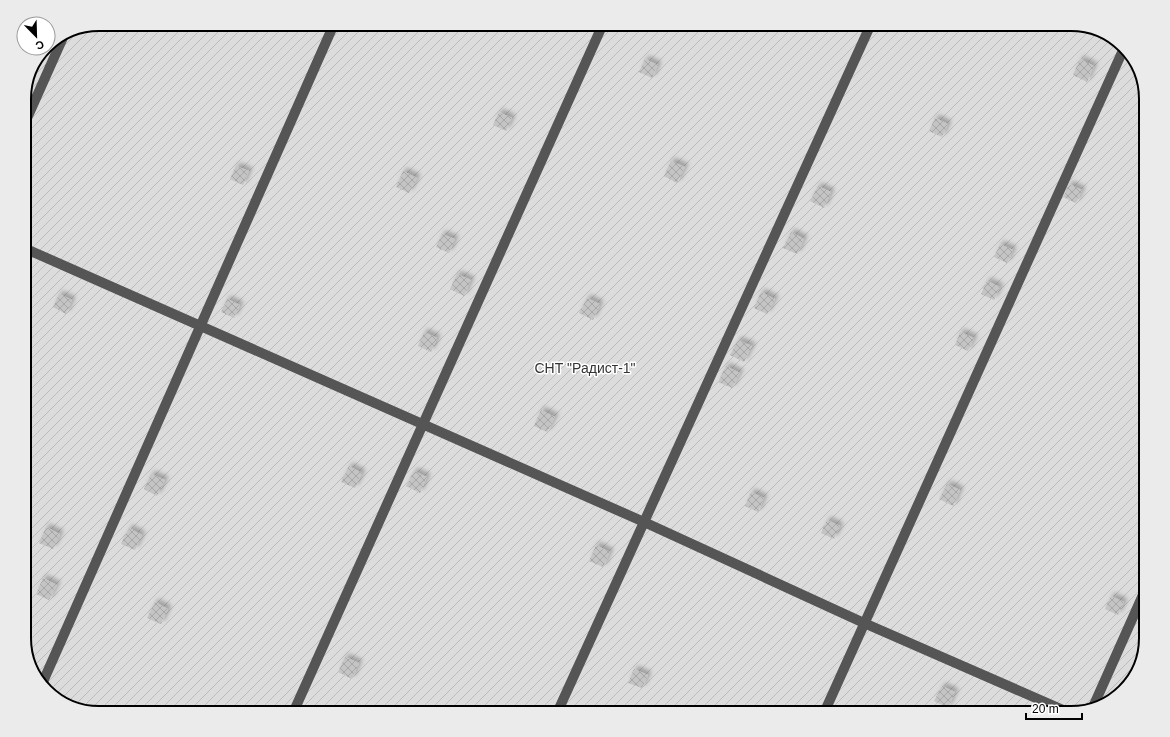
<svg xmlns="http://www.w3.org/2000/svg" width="1170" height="737" viewBox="0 0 1170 737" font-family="Arial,sans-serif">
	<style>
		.garden { fill: url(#garden-furrows) }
		.building { fill: url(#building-cross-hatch); filter: url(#shadow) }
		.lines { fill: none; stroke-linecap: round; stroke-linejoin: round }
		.minor { stroke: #555; stroke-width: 10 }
		.labels { text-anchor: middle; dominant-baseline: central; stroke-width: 3; stroke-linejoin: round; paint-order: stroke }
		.park-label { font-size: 14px; fill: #333; stroke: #fff }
		.rim { fill: none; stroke: #000; stroke-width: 2 }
	</style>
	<defs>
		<pattern id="garden-furrows" width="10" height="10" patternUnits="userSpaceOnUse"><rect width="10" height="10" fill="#dcdcdc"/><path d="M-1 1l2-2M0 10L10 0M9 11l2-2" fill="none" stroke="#bbb"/></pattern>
		<pattern id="building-cross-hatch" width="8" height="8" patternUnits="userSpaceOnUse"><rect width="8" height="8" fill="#c4c4c4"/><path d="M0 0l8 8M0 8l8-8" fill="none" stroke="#a7a7a7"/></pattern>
		<filter id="shadow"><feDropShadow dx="3.5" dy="-3.5" stdDeviation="2" flood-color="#0004"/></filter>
	</defs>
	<rect width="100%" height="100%" fill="#fff"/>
	<!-- garden -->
	<path class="garden" d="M99,24h972l42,12 23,25 10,37v541l-12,41 -25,23 -37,10h-973l-42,-12 -23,-25 -10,-33v-549l21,-46h3v-4l22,-14z"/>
	<!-- building -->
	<path class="building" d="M735,24h16l-5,7z
		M645,59l13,6 -6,13 -13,-6z
		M1080,59l14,7 -7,16 -14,-7z
		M499,112l13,6 -6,13 -13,-6z
		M935,118l13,6 -6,13 -13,-6z
		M671,161l14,6 -8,16 -13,-7z
		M236,166l13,5 -6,14 -13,-6z
		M403,171l14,7 -8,15 -13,-6z
		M1069,184l13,6 -6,13 -13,-6z
		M818,186l13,6 -7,16 -14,-7z
		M791,232l13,7 -7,15 -14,-6z
		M442,234l13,5 -6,14 -13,-6z
		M1000,244l13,6 -6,13 -13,-6z
		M457,274l14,6 -7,16 -14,-7z
		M987,281l13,6 -6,13 -13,-6z
		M761,292l14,7 -8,15 -13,-6z
		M59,294l13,6 -6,14 -13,-7z
		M587,298l13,6 -7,16 -14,-7z
		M227,299l13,6 -6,13 -13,-6z
		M424,332l13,6 -6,14 -13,-6z
		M960,332l14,6 -6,13 -13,-6z
		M738,340l14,6 -8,16 -14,-7z
		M726,366l14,7 -8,15 -14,-6z
		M541,410l14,7 -8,15 -13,-6z
		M349,466l13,7 -7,15 -14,-6z
		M414,471l13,6 -7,16 -14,-7z
		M151,474l14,6 -8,16 -13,-7z
		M947,484l13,6 -7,16 -14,-7z
		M751,492l13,6 -6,14 -13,-6z
		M827,520l13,6 -6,13 -13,-6z
		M46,527l14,7 -7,15 -14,-6z
		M129,528l13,7 -7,15 -14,-6z
		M596,545l14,7 -7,15 -14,-6z
		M43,578l14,7 -8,15 -13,-6z
		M1111,596l13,6 -6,13 -13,-6z
		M155,602l13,7 -7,15 -14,-6z
		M345,657l14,6 -7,16 -14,-7z
		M634,669l14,6 -6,13 -14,-5z
		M942,686l13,6 -7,16 -14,-7z"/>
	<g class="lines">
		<!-- minor -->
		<path class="minor" d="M24,125l41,-92
			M24,248l620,274 220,101 206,90
			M42,684l292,-660
			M1093,707l53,-119
			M293,713l310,-689
			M557,713l314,-689
			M824,713l300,-665"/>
	</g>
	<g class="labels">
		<!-- park labels -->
		<g class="park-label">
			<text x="585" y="368">СНТ "Радист-1"</text>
		</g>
	</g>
	<!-- crop -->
	<path d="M0 0H1170V737H0ZM99 31H1071A68 68 0 0 1 1139 99V638A68 68 0 0 1 1071 706H99A68 68 0 0 1 31 638V99A68 68 0 0 1 99 31Z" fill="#ebebeb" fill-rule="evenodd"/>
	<path class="rim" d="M99 31H1071A68 68 0 0 1 1139 99V638A68 68 0 0 1 1071 706H99A68 68 0 0 1 31 638V99A68 68 0 0 1 99 31Z"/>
	<!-- north arrow -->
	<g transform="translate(36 36) rotate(157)"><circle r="19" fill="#ffffff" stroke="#999999"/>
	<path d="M0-3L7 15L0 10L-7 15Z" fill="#000000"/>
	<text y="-6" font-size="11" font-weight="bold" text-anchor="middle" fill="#000000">С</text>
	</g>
	<!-- scale -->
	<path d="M1026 713v6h56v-6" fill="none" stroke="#000000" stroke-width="2"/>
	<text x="1032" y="713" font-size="12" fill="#000000" stroke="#ffffff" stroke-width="3" paint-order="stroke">20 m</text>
</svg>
